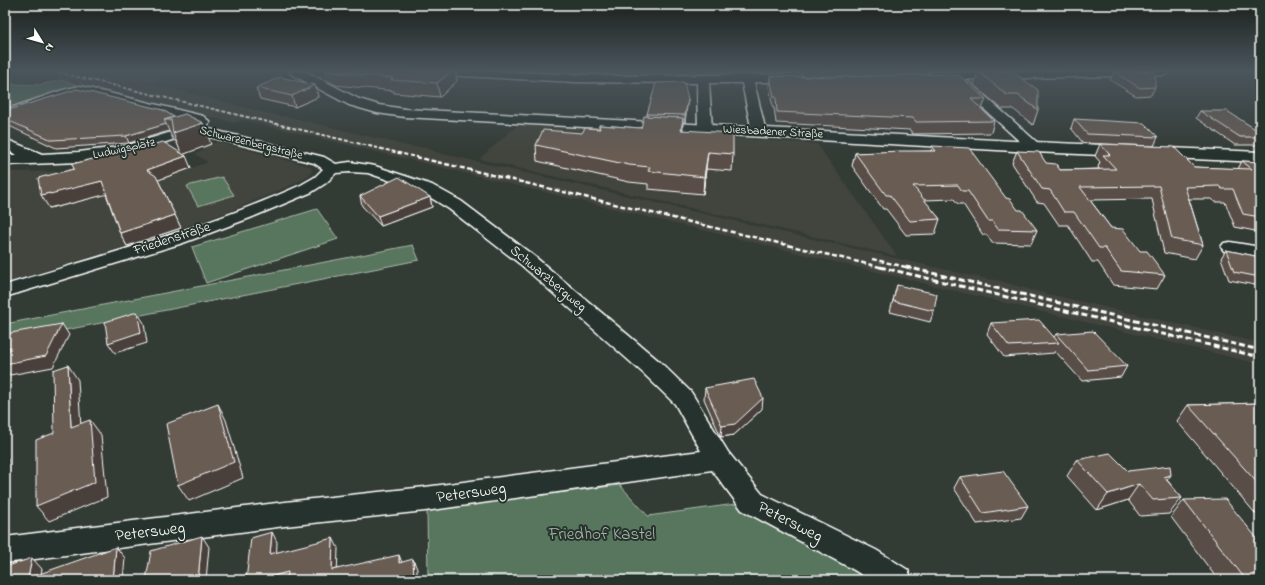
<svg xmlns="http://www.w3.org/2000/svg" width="1265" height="585" viewBox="0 0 1265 585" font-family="'Indie Flower',sans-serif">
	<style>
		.built { fill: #43453e }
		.green { fill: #58755d; stroke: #acbaae }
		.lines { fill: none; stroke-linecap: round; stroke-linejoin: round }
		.street-casing { stroke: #fff; stroke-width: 3 }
		.secondary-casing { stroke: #fff; stroke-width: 3 }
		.street { fill: #26332d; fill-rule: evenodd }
		.secondary { fill: #26332d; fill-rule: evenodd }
		.rail-far2 { stroke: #fff; stroke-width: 2; stroke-dasharray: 4 2; stroke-linecap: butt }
		.rail-far1 { stroke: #fff; stroke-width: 2.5; stroke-dasharray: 5 2.5; stroke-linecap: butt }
		.rail { stroke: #fff; stroke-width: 3; stroke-dasharray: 6 3; stroke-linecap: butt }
		.wall { fill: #594e47; stroke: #fff }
		.shaded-wall { fill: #48403a; stroke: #fff }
		.building { fill: #675b53; stroke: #fff }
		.labels { text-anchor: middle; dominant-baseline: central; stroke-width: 4; stroke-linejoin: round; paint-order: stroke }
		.far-street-label { font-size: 12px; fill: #fff; stroke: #26332d }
		.street-label { font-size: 14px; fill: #fff; stroke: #26332d }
		.near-street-label { font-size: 17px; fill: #fff; stroke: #26332d }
		.near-park-label { font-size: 17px; fill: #acbaae; stroke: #26332d }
	</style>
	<rect width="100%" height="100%" fill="#333b35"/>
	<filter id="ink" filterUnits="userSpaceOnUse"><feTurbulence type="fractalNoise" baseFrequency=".025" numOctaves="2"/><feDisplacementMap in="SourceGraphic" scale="8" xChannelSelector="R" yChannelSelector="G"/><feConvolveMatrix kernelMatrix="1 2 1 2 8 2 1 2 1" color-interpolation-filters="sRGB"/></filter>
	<g filter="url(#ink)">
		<!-- built -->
		<path class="built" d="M38,71h144l-34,12 131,33 10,1 123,30h10l10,3 3,2 551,127 11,1 34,10 229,53v21l-1016,-244 -9,3 -151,-37z
			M520,123l297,21 80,112 -418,-97z
			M217,142l89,23 5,2 1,4 -2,4 -16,9 -66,28 -101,34 -122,37v-111l72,-1 76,11 55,-20 -13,-8 9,-4 -3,-2z"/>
		<!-- green -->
		<path class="green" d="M444,71h719l-209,5 -261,4z
			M61,80l16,5 -72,25v-17l7,-9 28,1z
			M222,177l12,18 -36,11 -11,-20z
			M317,209l21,30 -132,44 -14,-36z
			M413,245l6,15 -414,82v-18z
			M620,485l28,31 95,-13 134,77h-449l-1,-70z"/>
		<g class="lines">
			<!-- street casing -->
			<g class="street-casing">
				<path id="street" d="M438,71h48l134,5 177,-2 4,1 2,3 -2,3 -4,1h-43l12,50 -2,3 -5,1 -5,-1 -2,-3 -10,-49h-33l3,46 -2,3 -5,1 -5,-1 -2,-3 -1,-46 -121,-1 -132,-7 -4,-1z
					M1008,71h161l-2,3 -4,1 -230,5 -4,-1 -2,-3 2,-3 4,-1z
					M965,81l4,1 70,62 2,3 -2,3 -5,1 -5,-1 -68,-62 -2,-3 2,-3z
					M80,86l123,30 7,6 -5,6 119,29 12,7 14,-2 25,4 57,19 29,16 73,55 125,105 32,31 37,60 34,42 114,56 32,20 4,10h-42l-16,-10 -112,-60 -30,-40 -287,41 -140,15 -280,37v-26l280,-35 140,-15 276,-36 -26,-47 -32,-31 -123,-109 -71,-55 -29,-18 -52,-18 -18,-1 -14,1 -10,10 -14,9 -62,26 -67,25 -178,54v-12c100,-30 201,-57 296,-100l14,-8 8,-8 -9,-6 -120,-30 -66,21 -49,8 -74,3v-10h12l-12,-6v-10l37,15 37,-2 47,-6 52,-16 16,-7 -114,-29 -75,24v-8l58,-20z
					M1230,242l30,5v12l-36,-8 -3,-4 3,-4z"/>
			</g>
			<!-- secondary casing -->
			<g class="secondary-casing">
				<path id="secondary" d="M290,71h15l54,28 20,6 26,4 629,33 226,10v10l-226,-10 -629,-35 -28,-4 -28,-8 -58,-31z"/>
			</g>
			<!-- street -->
			<use href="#street" class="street"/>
			<!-- secondary -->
			<use href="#secondary" class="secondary"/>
			<!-- rail-far2 -->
			<path class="rail-far2" d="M53,71l367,87"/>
			<!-- rail-far1 -->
			<path class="rail-far1" d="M416,157l468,111
				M872,259l38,9"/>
			<!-- rail -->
			<path class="rail" d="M880,267l380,90
				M906,267l354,83"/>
		</g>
		<!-- wall -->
		<path class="wall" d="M324,71h131l2,10 -17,16 -46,-4v-2l-58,-6 -10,-5z
			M978,71h34l26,39 -5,15 -20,-16h-11l-28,-24z
			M1114,72l41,15 -4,8 -15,1 -26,-16z
			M949,75l37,24 -4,10 12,12 -3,12 -78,1 -3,-4 -134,-7 -2,-15h-1l-4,-21 1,-11 39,1v-1l21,1z
			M315,85l3,12 -23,10 -35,-8 -4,-11z
			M688,99l-1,7 -2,16h-2v8l50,24 -1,17 -26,-2 -3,25 -55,-5v-5l-19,-2 -92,-21 -1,-16 63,-16v-4l42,3 6,-12v-2z
			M163,110l48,34 -28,10 8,14 -33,12 23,48 -54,18 -7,-13 -14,-39 -49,13v-1l-8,2 133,-54 -6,-13h-2l-5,-10 -40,12 -73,5 -51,-24v-13z
			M1200,111l60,21v13h-25l-39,-27z
			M1074,119l84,18 -4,9 -71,-3 -12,-15z
			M1100,144l94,23 44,2 4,-8 18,1v70l-25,-5 -10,-25h-11l-3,-3h-22l14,46 -8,14 -31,-6 -12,-54 -62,1 21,28 29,23 25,24 -8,14 -44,-4 -15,-23h-6l-24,-37h-9l-15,-22 -7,-1 -25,-39 5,-12 43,19 39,-1 -1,-2 2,-5 -5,-6z
			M932,146l74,52 12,12 19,20 -6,14 -39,-1 -5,-8h-4l-20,-31h-5l-4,-5 -30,1 16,19 -5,15 -29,1 -20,-26h-3l-31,-43 3,-13 76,-2z
			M360,196l70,1 2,10 -51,19 -19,-20z
			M1226,250l34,7v29l-31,-6 -8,-22z
			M897,285l37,26 -4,11 -40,-10z
			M991,323l63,14 2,-3 71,32 -6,11 -39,4 -27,-30 -1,2 -50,4 -17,-23z
			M705,388l57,21 -28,26 -13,2 -17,-38z
			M1260,403v116l-83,-98 11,-16z
			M1077,460l51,11 39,9 15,18 -13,16 -29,2 -12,-16 -31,10 -30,-34z
			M960,477l68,29 -7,12 -44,6 -23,-36z
			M1184,500l76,80h-42l-47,-63z"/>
		<!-- shaded-wall -->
		<path class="shaded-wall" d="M452,71h3l2,10 -17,16 -3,-14z
			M315,85l3,12 -23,10 -3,-11z
			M688,99l-1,7 -2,16v-7z
			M683,118l-1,16 -1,-4z
			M203,123l8,21 -29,11 -9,-22z
			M166,124l3,7 -40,12 -3,-7z
			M708,152l-2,17 -3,25 1,-17z
			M186,156l5,12 -38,14 -6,-12z
			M102,181l6,13 -51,13v-1l-8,2 -8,-13z
			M430,197l2,10 -51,19 -3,-10z
			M175,215l6,13 -54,18 -7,-13z
			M137,312l7,11 3,20 -32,10 -7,-10z
			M62,324l7,11 -16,32 -43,8 -5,-6v-5z
			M11,347l-6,15v-13z
			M68,365l10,15 4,62 -11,-15z
			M763,398l-1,11 -28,26 -13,2 1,-11z
			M218,404l8,16 17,58 -54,23 -11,-16z
			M90,420l11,15 6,62 -58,24 -13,-15z
			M5,455l3,4 -1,31h-2z
			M1171,475l-12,16 5,-14z
			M1139,484l-11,16 -31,10 11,-16z
			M272,532l5,10 -1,22 -6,-10z
			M202,536l7,11 -3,33h-8z
			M333,538l5,10 -1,32 -5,-10z
			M116,547l9,11 -2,22h-10z
			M399,555l4,10 -4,-2z
			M32,558l10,11 -2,11 -12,-2z
			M413,559l4,10v11h-3z
			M288,572l4,8h-34z"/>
		<!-- building -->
		<path class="building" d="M329,71h123l-15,12 -46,-3 2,-2 -61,-6z
			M978,71h34l26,19v20l-20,-15h-11z
			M1155,71v16l-15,1 -26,-16z
			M947,74l2,1h10l27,24h-15l23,22 -78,1 -3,-4 -136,-6 -1,-15h-2l-4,-21 40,1 -1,-1 21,1z
			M280,77l35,8 -23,11 -36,-8z
			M684,82l4,17 -3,16 -38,-1 9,-31z
			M77,89l86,21 11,7 -10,3 2,4 -40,12 -74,4 -47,-21v-8z
			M1200,111h27l33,21v5h-20z
			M185,114l18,9 -30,10 -2,-13h-7z
			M644,116l39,2 -2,12 52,3v21l-25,-2 -4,25 -56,-6 2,-4 -21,-2 -93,-20 7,-15 39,3 3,-5 15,1 -1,-4 42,3z
			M1074,119l70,4 14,14 -71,-3z
			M163,142l23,14 -39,14 9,6 19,39 -55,18 -18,-52 -52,13v-1l-9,2 -3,-17 36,-9 -2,-5z
			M1100,144l74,3 20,20 58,2 -10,-8 18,1v55l-17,-3 -10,-25h-11l-3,-3 -34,1 18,58 -31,-6 -13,-53 -79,1 31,41 12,1 17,22h7l18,24 -44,-4 -16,-23h-6l-25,-36h-10l-14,-22 -8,-1 -25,-38 22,1 7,11 10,1 4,6 56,-1 -13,-14h7z
			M932,146l37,2 37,50 4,1 8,11h4l15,20 -39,-1 -6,-8h-4l-20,-30h-6l-4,-6 -45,1 27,33 -30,2 -20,-26h-4l-31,-42 46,-2h35z
			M399,177l31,20 -52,19 -18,-20z
			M1226,250l34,7v20l-26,-5z
			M897,285l40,9 -3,17 -41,-10z
			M137,312l4,20 -33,11 -3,-21z
			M1039,320l20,23 -50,3 -18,-23z
			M62,324l-16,32 -41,8v-6l6,-11 -6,2v-15z
			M1093,331l34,35 -39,4 -32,-36z
			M68,365l3,62 19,-7 5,62 -59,24v-66l18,-7 -1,-63z
			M754,379l9,19 -28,26 -13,2 -17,-38z
			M1260,403v83l-72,-81z
			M218,404l16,58 -56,23 -12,-61z
			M1110,453l18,18 42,-5 1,9 -7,2 18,21 -29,2 -14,-16 -31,10 -31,-34z
			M1003,471l25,35 -45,7 -23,-36z
			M1225,499l35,43v38h-14l-62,-80z
			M272,532l-2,22 63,-16 -1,32 67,-15v8l14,-4 1,21h-127l1,-8 -30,8h-12l5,-42z
			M202,536l-4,44h-52l5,-29z
			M116,547l-3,33h-108v-13l27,-9 -4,20z"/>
	</g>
	<!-- sky -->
	<linearGradient id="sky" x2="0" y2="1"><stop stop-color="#1c201d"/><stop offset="0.46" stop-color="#4a555c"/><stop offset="1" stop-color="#4a555c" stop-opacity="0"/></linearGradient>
	<rect width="1265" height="153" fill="url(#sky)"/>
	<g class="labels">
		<!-- far-street labels -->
		<g class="far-street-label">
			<text transform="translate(773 132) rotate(3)">Wiesbadener Straße</text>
			<text transform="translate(251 143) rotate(14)">Schwarzenbergstraße</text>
			<text transform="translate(124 149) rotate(-12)">Ludwigsplatz</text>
		</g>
		<!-- street labels -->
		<g class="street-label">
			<text transform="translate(172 239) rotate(-18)">Friedenstraße</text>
			<text transform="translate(548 279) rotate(40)">Schwarzbergweg</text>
		</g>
		<!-- near-street labels -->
		<g class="near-street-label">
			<text transform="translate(471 493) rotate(-8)">Petersweg</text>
			<text transform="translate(790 522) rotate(27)">Petersweg</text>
			<text transform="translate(150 532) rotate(-7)">Petersweg</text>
		</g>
		<!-- near-park labels -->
		<g class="near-park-label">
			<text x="602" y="534">Friedhof Kastel</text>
		</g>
	</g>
	<!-- margin -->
	<rect width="1265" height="585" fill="none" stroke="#26332d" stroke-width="20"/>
	<rect x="10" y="10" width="1245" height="565" fill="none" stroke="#fff" stroke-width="1.5" filter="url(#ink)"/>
	<!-- north arrow -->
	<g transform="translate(42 42) rotate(127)" stroke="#26332d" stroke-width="3" paint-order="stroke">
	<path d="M0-3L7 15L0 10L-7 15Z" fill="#ffffff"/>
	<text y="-6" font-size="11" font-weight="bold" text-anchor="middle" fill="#ffffff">N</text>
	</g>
</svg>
